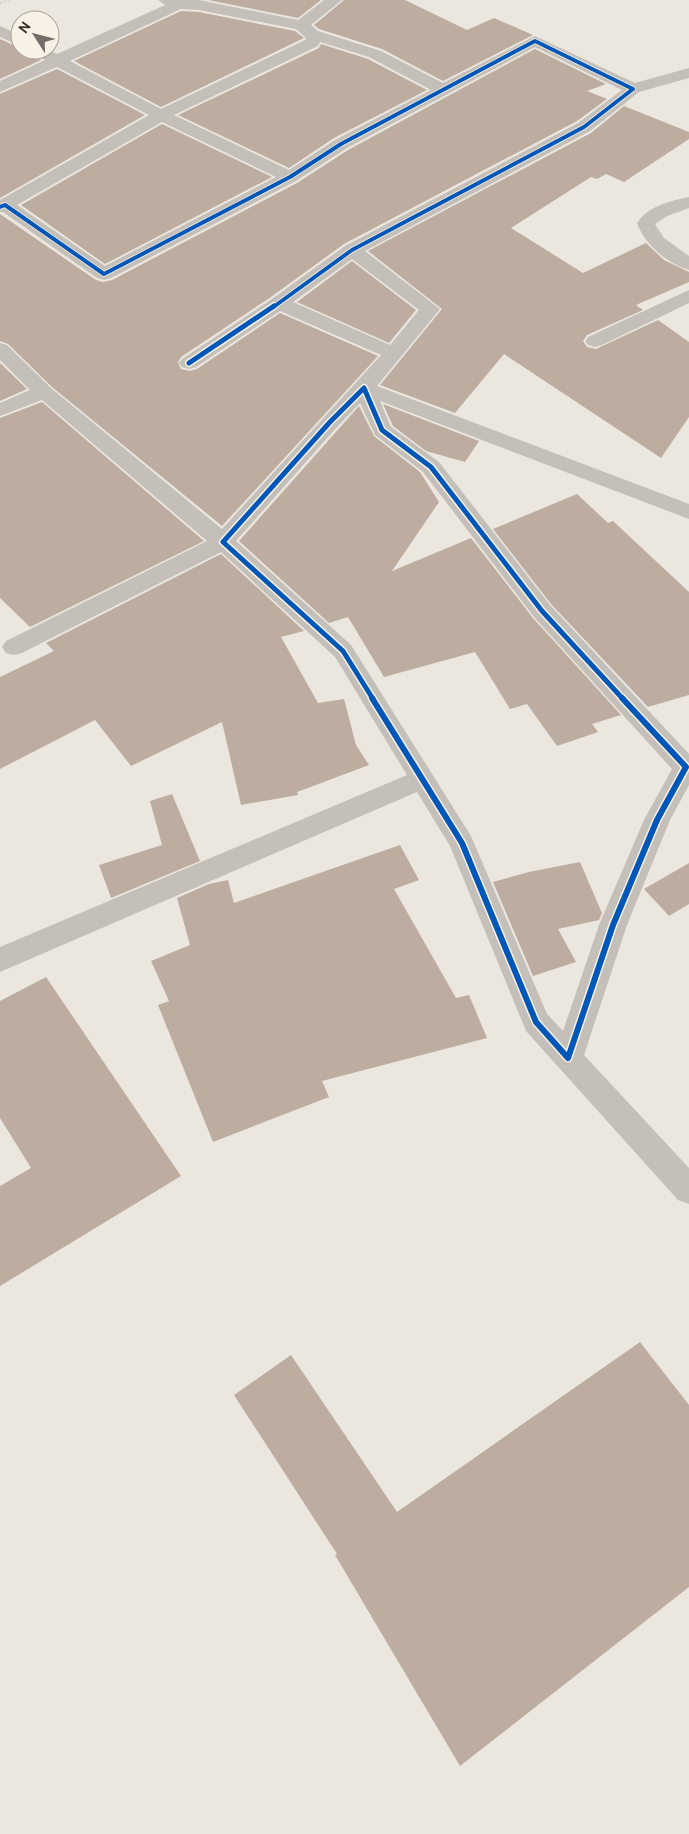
<svg xmlns="http://www.w3.org/2000/svg" width="689" height="1834" viewBox="0 0 689 1834" font-family="Cabin,sans-serif">
	<style>
		.building { fill: #bdada1 }
		.lines { fill: none; stroke-linecap: round; stroke-linejoin: round }
		.street { fill: #c4bfb8; fill-rule: evenodd }
		.rail { stroke: #aba7a3; stroke-width: 2.5; stroke-dasharray: 0.5 2.5; stroke-linecap: butt }
		.cycleway-far2-casing { stroke: #f8f1e6; stroke-width: 5.5 }
		.cycleway-far1-casing { stroke: #f8f1e6; stroke-width: 8 }
		.cycleway-casing { stroke: #f8f1e6; stroke-width: 9 }
		.cycleway-far2 { stroke: #0057b8; stroke-width: 4 }
		.cycleway-far1 { stroke: #0057b8; stroke-width: 5 }
		.cycleway { stroke: #0057b8; stroke-width: 6 }
	</style>
	<rect width="100%" height="100%" fill="#ebe7df"/>
	<!-- building -->
	<path class="building" d="M208,0h113l-23,18z
		M344,0h61l62,30 27,-12 39,17 -90,46 -61,-32 -63,-20 -5,-4z
		M181,11l18,1 96,19 9,7 -143,69 -87,-46z
		M0,39l20,9v2h7l3,5 11,5 -41,19z
		M321,44l47,15 59,31 -93,48 -45,30 -111,-53 141,-67z
		M535,49l71,35 -19,7 20,8 -30,22 -233,123 -73,53 -90,60 -3,5 3,7 9,2 7,-2 83,-56 98,43 -156,170 -170,-139 -44,-43 -8,-3v-127l96,66 7,2 9,-2 185,-97 51,-33z
		M57,69l88,46 -145,83v-104z
		M624,106l65,26v7l-65,43 -18,-8 -9,5 -6,-2 -80,51 72,45 63,-30 18,17 25,12v10l-53,23 7,5 -56,25 -4,6 4,6 9,2 62,-29 31,22v75l-28,41 -157,-104 -49,59 -75,-28 62,-76 -74,-58 223,-118z
		M162,124l110,53 -167,87 -84,-59z
		M352,261l64,49 -27,33 -92,-41z
		M0,363l27,26 -27,12z
		M42,402l162,139 -174,86 -30,-29v-180z
		M383,404l96,37 -14,21 -39,-11 -33,-25z
		M359,406l15,30 46,36 19,30 -47,69 79,-33 62,80 88,97 -29,9 6,8 -41,14 -30,-42 -17,5 -35,-57 -91,25 -36,-60 -19,6 -90,-82z
		M577,494l31,29 5,-2 76,71v103l-41,12 -97,-103 -58,-75z
		M221,554l83,77 -23,6 37,66 26,-4 12,46 13,20 -72,27 1,3 -57,10 -19,-83 -91,44 -36,-46 -95,49v-92l54,-26 -8,-8z
		M172,794l28,67 -89,37 -12,-33 63,-20 -12,-44z
		M400,845l19,35 -25,9 62,109 13,-3 18,43 -165,43 7,16 -116,45 -55,-137 11,-4 -18,-40 39,-16 -13,-47 32,-14 19,-4 6,23z
		M580,862l22,51 -3,7 -41,9 18,33 -43,14 -40,-94 36,-10z
		M689,863v41l-20,12 -25,-27z
		M46,977l135,199 -181,110v-100l31,-18 -31,-50v-117z
		M640,1342l49,63v182l-229,179 -125,-211 2,-1 -103,-159 57,-40 106,157z"/>
	<g class="lines">
		<!-- street -->
		<path class="street" d="M158,0h41l99,20 26,-20h18l-31,25 7,6 63,20 62,32 92,-47 100,47 54,-15v10l-50,14 -49,39 -225,120 75,58 -63,77 312,118v15l-309,-118 11,26 48,35 111,143 139,149v31l-19,35 -43,105 -43,130 105,113v36l-11,-4 -152,-169 -76,-185 -33,-54 -417,180v-25l407,-172 -72,-118 -114,-105 -199,101 -8,2 -8,-2 -4,-6 4,-6 201,-100 -165,-141 -42,16v-13l30,-13 -30,-30v-17l7,2 44,43 171,141 159,-174 -101,-44 -84,56 -7,2 -7,-2 -3,-4 3,-4 90,-60 73,-53 233,-123 44,-33 -87,-43 -188,101 -51,33 -185,97 -7,2 -7,-2 -94,-66h-3v-12l149,-85 -92,-48 -57,25v-11l45,-21 -14,-7 -2,-3h20l8,4 108,-49zM181,9l18,1 97,19 10,9 -1,2 -144,69 -91,-48zM320,42l49,15 62,33 -96,50 -46,30 -115,-55 144,-69zM162,122l114,55 -171,89 -88,-61zM352,259l67,51 -29,35 -97,-43zM360,403l15,32 48,37 111,145 138,152 -28,51 -45,105 -36,106 -16,-17 -76,-178 -120,-191 -115,-104 101,-114z
			M0,26l20,9v11l-20,-9z
			M689,197v11l-22,8 -12,8 9,14 25,18v14c-21,-6 -45,-26 -52,-47 11,-17 33,-22 52,-26z
			M689,290v13l-87,42 -7,2 -7,-2 -3,-4 3,-4z"/>
		<!-- rail -->
		<path class="rail" d="M0,3l10,-3"/>
		<!-- cycleway-far2 casing -->
		<g class="cycleway-far2-casing">
			<path id="cycleway-far2" d="M0,207l5,-2 99,69 186,-97 51,-33 194,-103 98,48 -49,38 -232,123 -80,58"/>
		</g>
		<!-- cycleway-far1 casing -->
		<g class="cycleway-far1-casing">
			<path id="cycleway-far1" d="M189,363l85,-57
				M373,699l-30,-48 -120,-109 107,-120 34,-34 18,42 49,37 111,144 81,88"/>
		</g>
		<!-- cycleway casing -->
		<g class="cycleway-casing">
			<path id="cycleway" d="M372,698l90,145 74,179 32,36 45,-133 44,-105 29,-53 -64,-69"/>
		</g>
		<!-- cycleway-far2 -->
		<use href="#cycleway-far2" class="cycleway-far2"/>
		<!-- cycleway-far1 -->
		<use href="#cycleway-far1" class="cycleway-far1"/>
		<!-- cycleway -->
		<use href="#cycleway" class="cycleway"/>
	</g>
	<!-- north arrow -->
	<g transform="translate(35 35) rotate(306)"><circle r="24" fill="#f8f1e6" stroke="#a9a29a"/>
	<path d="M0-4L9 19L0 12L-9 19Z" fill="#736d67"/>
	<text y="-8" font-size="14" font-weight="bold" text-anchor="middle" fill="#332c27">N</text>
	</g>
</svg>
